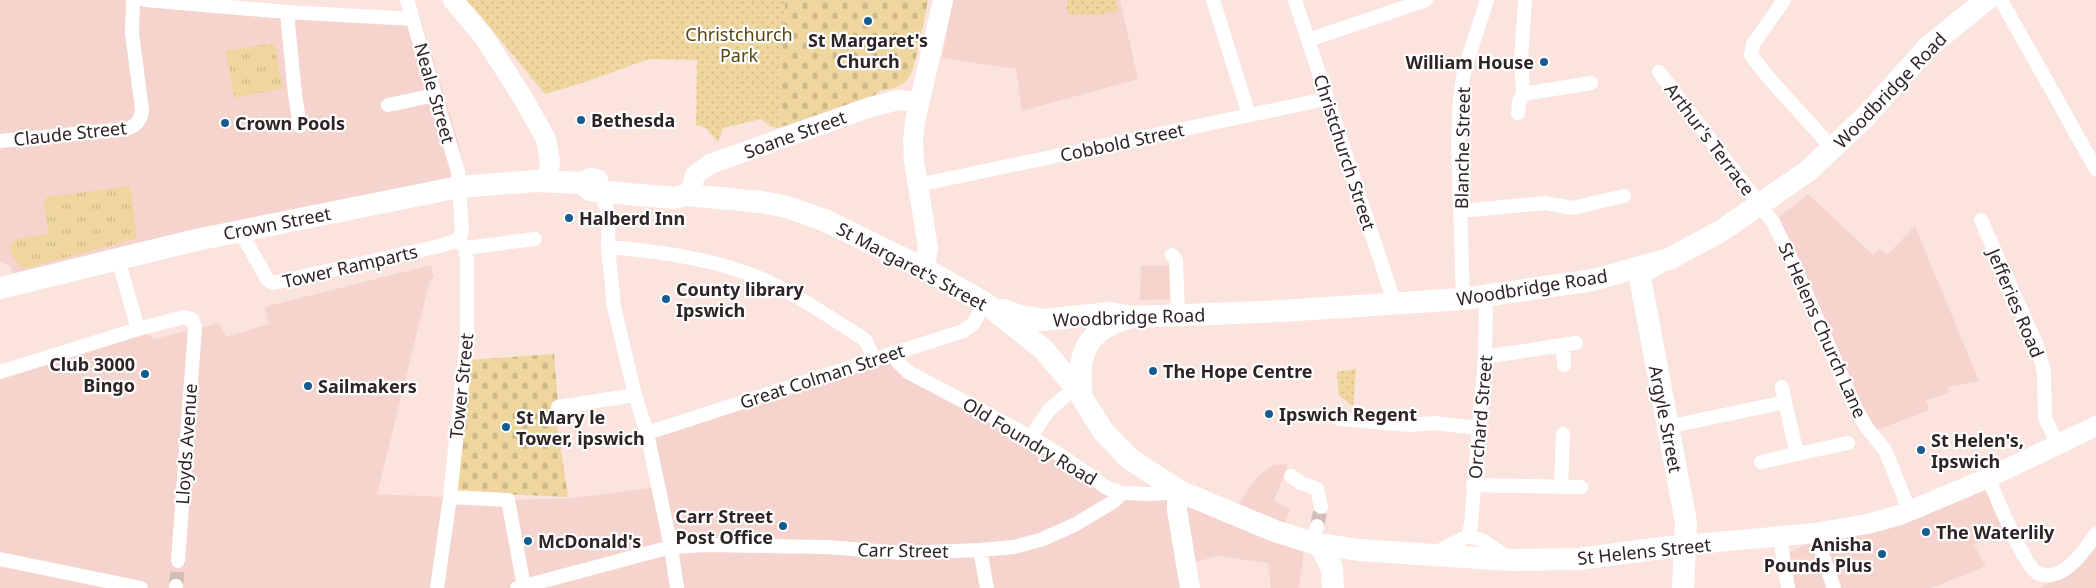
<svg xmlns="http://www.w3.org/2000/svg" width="2096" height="588" viewBox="0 0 2096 588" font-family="'Noto Sans',sans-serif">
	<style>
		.built { fill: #f5d4ce }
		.grass { fill: url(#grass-tufts) }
		.cemetery { fill: url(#cemetery-stones) }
		.park { fill: url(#park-dots) }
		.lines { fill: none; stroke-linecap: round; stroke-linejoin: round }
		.street-tunnel { stroke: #d2bdb9; stroke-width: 14; stroke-dasharray: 14 7; stroke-linecap: butt }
		.street { stroke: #fff; stroke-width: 14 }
		.secondary { stroke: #fff; stroke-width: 20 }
		.primary { stroke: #fff; stroke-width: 22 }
		.poi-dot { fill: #155d91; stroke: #fff; stroke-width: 2 }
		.labels { text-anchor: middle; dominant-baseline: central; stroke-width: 4.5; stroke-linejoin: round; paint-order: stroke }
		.park-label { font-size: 18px; fill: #57440d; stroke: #fff }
		.poi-label { font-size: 18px; font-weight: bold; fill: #2d2423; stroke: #fff; text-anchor: start }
		.street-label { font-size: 18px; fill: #2d2423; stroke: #fff }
	</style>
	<defs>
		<pattern id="grass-tufts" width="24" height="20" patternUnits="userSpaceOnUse" patternTransform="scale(1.25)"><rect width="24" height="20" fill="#eed69e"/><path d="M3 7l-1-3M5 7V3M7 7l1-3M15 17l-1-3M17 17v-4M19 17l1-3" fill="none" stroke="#ccb888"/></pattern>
		<pattern id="cemetery-stones" width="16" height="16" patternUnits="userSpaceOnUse" patternTransform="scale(1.25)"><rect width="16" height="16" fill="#eed69e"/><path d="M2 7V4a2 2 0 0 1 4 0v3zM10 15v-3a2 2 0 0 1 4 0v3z" fill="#ccb888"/></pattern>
		<pattern id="park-dots" width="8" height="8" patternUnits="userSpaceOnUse" patternTransform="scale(1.25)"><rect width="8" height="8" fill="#eed69e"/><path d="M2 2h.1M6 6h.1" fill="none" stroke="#ccb888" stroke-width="1.8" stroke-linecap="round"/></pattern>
	</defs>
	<rect width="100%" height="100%" fill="#fbe3de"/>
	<!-- built -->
	<path class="built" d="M0,0h145l268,19 7,-3 40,132 3,31 -450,97 -2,-9 -11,-6z
		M953,0h167l18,79 -116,32 -6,-42 -74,-11z
		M1808,194l65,61 6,-6 8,6 28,-29 64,155 -31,6 1,6 -23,7 3,10 -52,20 -21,-32 -80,-179z
		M431,265l3,13 -4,2 -53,214 131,6 65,-2 85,-11 -11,-54 246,-81 5,10 200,118 53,14 79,26 11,-20 18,-25 15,-10 13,-1 -1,7 -12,29 16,10 -12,32 26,8 -5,38h-28l-3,-25 -50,-7 -38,10 3,22h-1183v-216l138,-43 16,10 65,-16 7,14 43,-13 -4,-17z
		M1171,265v34l-31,1 1,-34z
		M1986,485l18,44 -30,16 12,21 -55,22h-138l-6,-34 24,-12z
		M2096,548v40h-56l42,-24z"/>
	<!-- grass -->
	<path class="grass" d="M274,43l9,45 -48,10 -10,-47z
		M130,186l7,50 -3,3 -107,29c-12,-3 -15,-12 -18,-23l7,-6 32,-5 -4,-34 3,-3z"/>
	<!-- cemetery -->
	<path class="cemetery" d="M785,0h143c-3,15 -12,65 -18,76 -6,10 -19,14 -30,14l-5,5 -97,33z
		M554,354l4,50 -4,1 14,92 -114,-5 15,-132z"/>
	<!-- park -->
	<path class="park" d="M464,0h321l-7,128 -8,-2 -9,-7 -38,9 -5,14 -12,-14 -10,-3 1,-65 -48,-1 -70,25 -34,10 -70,-85z
		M1067,0h49l2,11 -21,4 -30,-1z
		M1356,369v1l-3,37 -14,-12 -2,-23z"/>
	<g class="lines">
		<!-- street-tunnel -->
		<path class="street-tunnel" d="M1317,526l4,-19
			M176,586l2,-25"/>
		<!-- street -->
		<path class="street" d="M145,0l142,12 126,7
			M407,0l51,172 4,59 -4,9
			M1213,0l36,115
			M1295,0l100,305
			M1784,0l-31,44 -2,11 16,21 66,73
			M2001,0l95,169
			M287,12l8,83 5,31
			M1308,40l118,-40
			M1659,72l101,133
			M1523,94l68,-11
			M388,105l47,-10
			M1518,113l1,-11 4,-8 -2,-33 4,-61
			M0,141l126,-12c10,-3 15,-8 16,-19l-10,-77 1,-33
			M918,185l408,-86
			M595,191l8,8 6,15 -1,33 6,60 21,88 12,38 24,114 6,41
			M1461,211l84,-8 28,5 51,-12
			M1765,212l8,10 21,43 62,144 11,19 18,22 21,52
			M1981,220l57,128 6,24 1,46 13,27
			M240,231l27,48 6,4 167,-37 18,-6
			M608,247c52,4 113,13 161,35 32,15 62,36 92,55l5,4 8,18
			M465,248l70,-9
			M1172,255l4,5 2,54
			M118,259l20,70
			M1463,299l-5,-158 2,-44 4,-26 23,-71
			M1563,345l1,20
			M893,352l5,10 10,10 123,65 34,21 42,30 15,5 29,1 28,-2
			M1485,357l91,-14
			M0,372l138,-43 46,-12 8,2 3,8 -17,234
			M1782,387l3,15
			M558,407l77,-12
			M1340,419l69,6 25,-2 45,5
			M1667,427l118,-25 12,52 51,-11
			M647,433l316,-102 10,-7 12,-21
			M1031,437l17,-26 16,-14
			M1761,462l36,-8
			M1291,476l10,7 16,6 4,18
			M1988,478c8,18 35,85 48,94 6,4 15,4 22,1 17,-7 27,-25 38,-39
			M1473,485l108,2
			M1561,487l2,-53
			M450,497l58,3 16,87
			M1815,533l19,55
			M1468,536l3,-12 14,-167 1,-60
			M1780,538l8,50
			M1313,543l4,-17
			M980,550l7,38
			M1435,553l33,-17 14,4 26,18
			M0,559l141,29
			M176,588v-2
			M437,588l13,-91 17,-159v-79l-2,-11 -7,-8
			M517,588l154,-41 36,-2 120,2 76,6 77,-3 34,-3 29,-8 31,-14 39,-23 9,-9"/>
		<!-- secondary -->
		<path class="secondary" d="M453,0l31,37 39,61 23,41 4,22 -2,19
			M690,195l5,-20 15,-11 158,-56 30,-8 21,2
			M925,269l3,-22 -14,-86 -1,-21 2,-18 28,-122
			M1181,492l-4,9v9l13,78
			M1685,545l130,-12 52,-9 33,-9 88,-37 108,-52"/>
		<!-- primary -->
		<path class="primary" d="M583,183l7,7 5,1 80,7 10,-3 77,7 25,5 37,13 101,49 60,34 58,46 33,39 27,43 27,28 51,33 94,39 38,12 46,7 151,10 68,-1 107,-14
			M1660,262l-17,10 -3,6 46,244 -3,66
			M0,288l196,-48 263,-53 78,-6 46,2 8,-4 6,1
			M1003,310l20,7 21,3 66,-7 23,4 149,-6 181,-12 130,-19 76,-21 52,-28 87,-60 58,-55 62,-69 58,-47
			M1082,396c-6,-41 4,-66 46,-78
			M1319,544l13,24 1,20"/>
	</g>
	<!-- markers -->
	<g class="poi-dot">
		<circle cx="868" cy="21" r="5"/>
		<circle cx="1544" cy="62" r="5"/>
		<circle cx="581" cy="120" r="5"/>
		<circle cx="225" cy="123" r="5"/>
		<circle cx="569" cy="218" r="5"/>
		<circle cx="666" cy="299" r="5"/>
		<circle cx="1153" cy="371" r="5"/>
		<circle cx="145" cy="374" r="5"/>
		<circle cx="308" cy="386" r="5"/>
		<circle cx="1269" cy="414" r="5"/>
		<circle cx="506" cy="427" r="5"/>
		<circle cx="1921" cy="450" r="5"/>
		<circle cx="783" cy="526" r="5"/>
		<circle cx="1926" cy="532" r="5"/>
		<circle cx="528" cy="541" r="5"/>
		<circle cx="1882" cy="554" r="5"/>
	</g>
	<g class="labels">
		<!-- park labels -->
		<g class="park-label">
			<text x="739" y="34">Christchurch<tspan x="739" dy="21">Park</tspan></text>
		</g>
		<!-- poi labels -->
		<g class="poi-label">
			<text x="868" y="40" text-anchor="middle">St Margaret's<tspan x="868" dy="21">Church</tspan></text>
			<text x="1534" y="62" text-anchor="end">William House</text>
			<text x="591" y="120">Bethesda</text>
			<text x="235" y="123">Crown Pools</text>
			<text x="579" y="218">Halberd Inn</text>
			<text x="676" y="289">County library<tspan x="676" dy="21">Ipswich</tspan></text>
			<text x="135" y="364" text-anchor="end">Club 3000<tspan x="135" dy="21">Bingo</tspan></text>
			<text x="1163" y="371">The Hope Centre</text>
			<text x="318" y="386">Sailmakers</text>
			<text x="1279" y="414">Ipswich Regent</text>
			<text x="516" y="417">St Mary le<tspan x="516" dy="21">Tower, ipswich</tspan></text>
			<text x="1931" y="440">St Helen's,<tspan x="1931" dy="21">Ipswich</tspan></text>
			<text x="773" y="516" text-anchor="end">Carr Street<tspan x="773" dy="21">Post Office</tspan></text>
			<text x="1936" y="532">The Waterlily</text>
			<text x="538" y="541">McDonald's</text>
			<text x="1872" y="544" text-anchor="end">Anisha<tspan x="1872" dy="21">Pounds Plus</tspan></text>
		</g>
		<!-- street labels -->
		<g class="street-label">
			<text transform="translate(1890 90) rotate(-46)">Woodbridge Road</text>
			<text transform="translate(435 93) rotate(74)">Neale Street</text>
			<text transform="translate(70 133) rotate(-6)">Claude Street</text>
			<text transform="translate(795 134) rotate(-20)">Soane Street</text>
			<text transform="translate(1710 139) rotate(53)">Arthur's Terrace</text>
			<text transform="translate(1122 142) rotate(-12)">Cobbold Street</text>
			<text transform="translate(1462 148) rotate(-89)">Blanche Street</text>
			<text transform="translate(1345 152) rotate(72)">Christchurch Street</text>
			<text transform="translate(277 223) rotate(-11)">Crown Street</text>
			<text transform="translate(350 266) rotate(-13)">Tower Ramparts</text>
			<text transform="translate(912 266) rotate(28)">St Margaret's Street</text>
			<text transform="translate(1532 287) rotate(-9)">Woodbridge Road</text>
			<text transform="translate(2016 303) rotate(67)">Jefferies Road</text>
			<text transform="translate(1129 317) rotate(-2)">Woodbridge Road</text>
			<text transform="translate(1823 330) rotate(66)">St Helens Church Lane</text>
			<text transform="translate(822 376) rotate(-18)">Great Colman Street</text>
			<text transform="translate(461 386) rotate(-84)">Tower Street</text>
			<text transform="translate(1480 417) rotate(-85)">Orchard Street</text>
			<text transform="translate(1666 419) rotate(79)">Argyle Street</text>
			<text transform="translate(1030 441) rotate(31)">Old Foundry Road</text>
			<text transform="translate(186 444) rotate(-86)">Lloyds Avenue</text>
			<text transform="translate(903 550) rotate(1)">Carr Street</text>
			<text transform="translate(1644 551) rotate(-6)">St Helens Street</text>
		</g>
	</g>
</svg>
